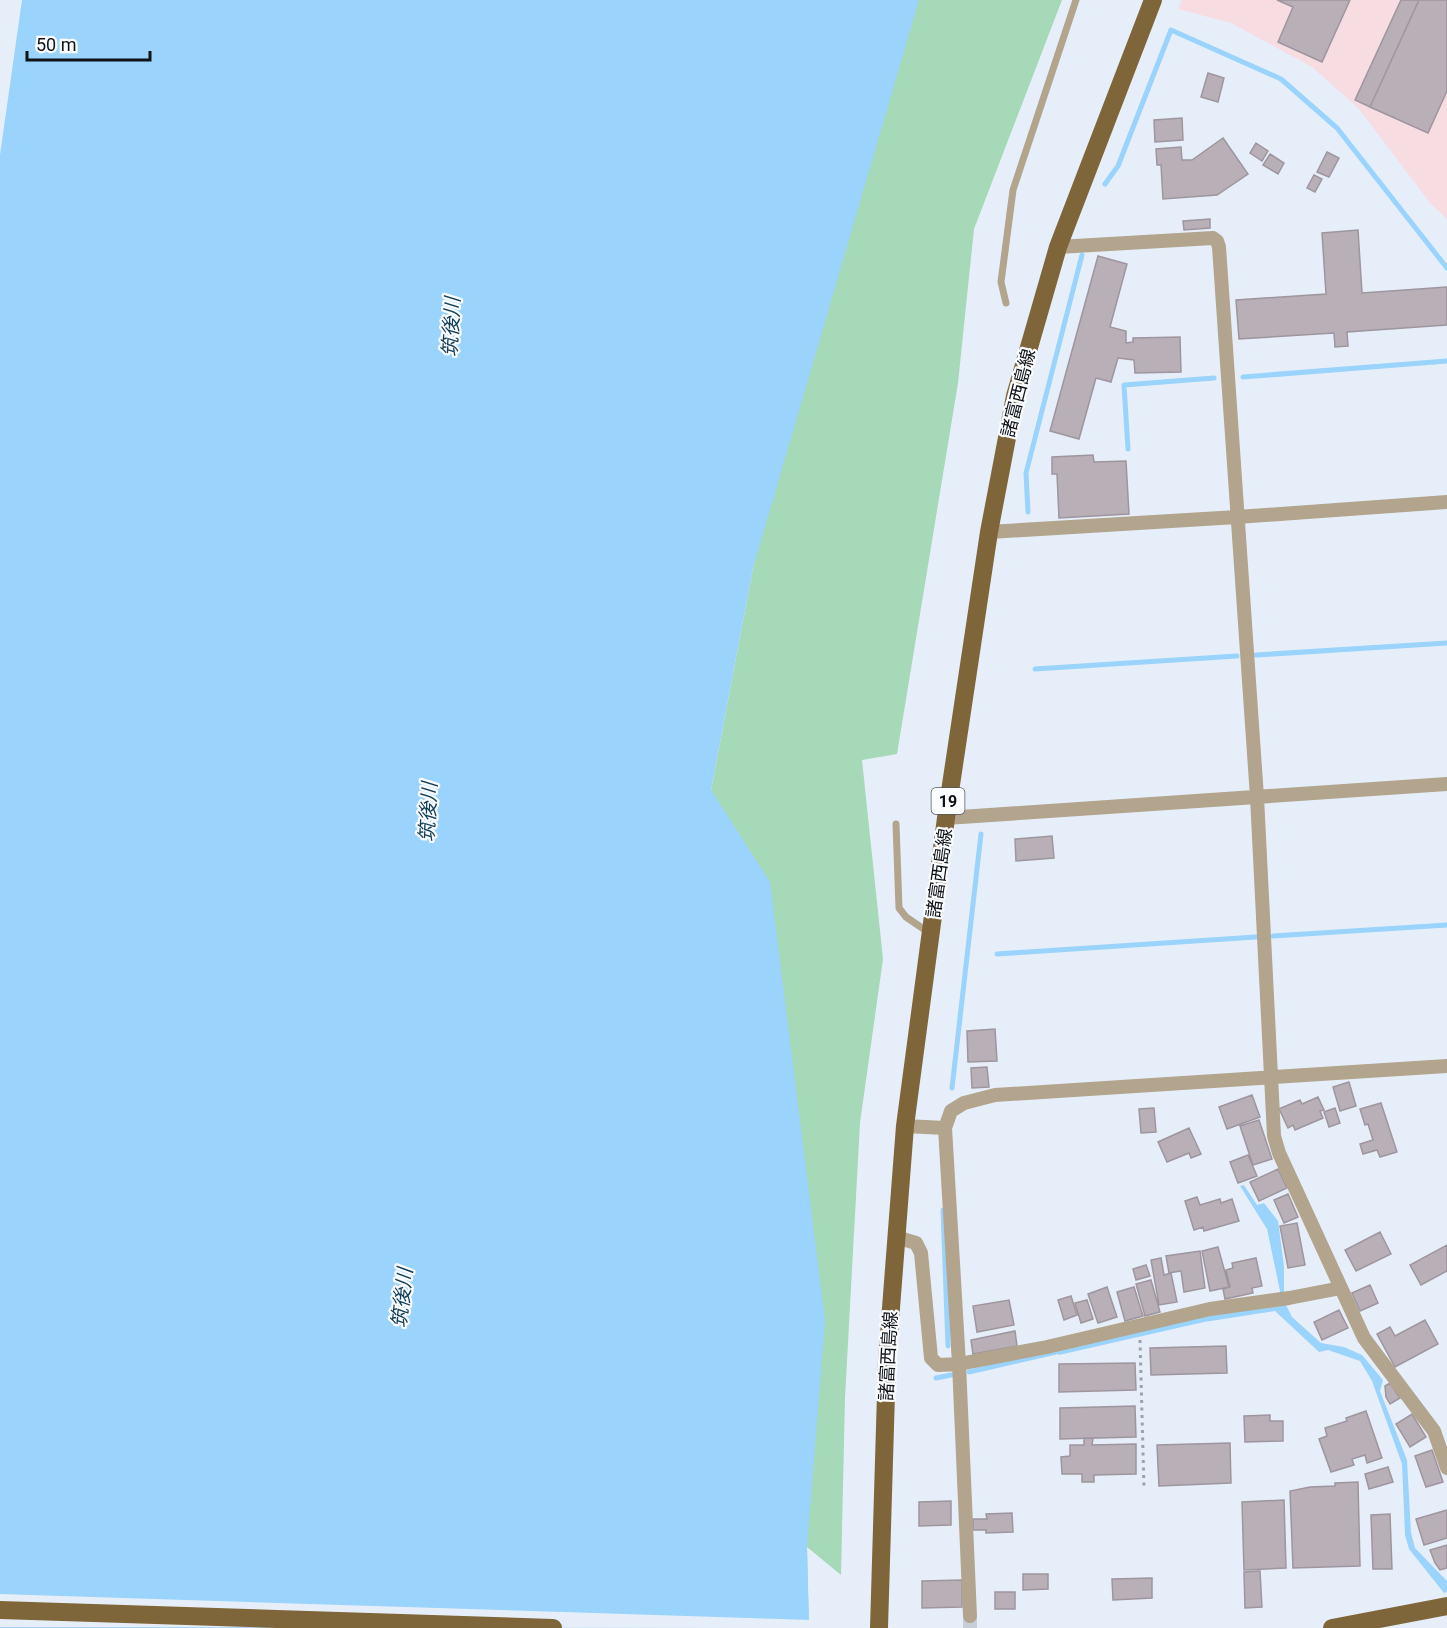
<svg xmlns="http://www.w3.org/2000/svg" width="1447" height="1628" viewBox="0 0 1447 1628" font-family="Roboto,'Noto Sans JP',sans-serif">
	<style>
		.industrial { fill: #f7dce2 }
		.green { fill: #a5d9b7 }
		.water { fill: #9ad3fb }
		.pier { fill: #e6eff9 }
		.lines { fill: none; stroke-linecap: round; stroke-linejoin: round }
		.stream { stroke: #9ad3fb; stroke-width: 5 }
		.building { fill: #b8afb7; stroke: #9e959e; stroke-width: 1.5 }
		.minor-tunnel { stroke: #c6ced7; stroke-width: 14; stroke-dasharray: 14 7; stroke-linecap: butt }
		.path { stroke: #9ba2aa; stroke-width: 3; stroke-dasharray: 3 4.5; stroke-linecap: butt }
		.service { stroke: #b2a48d; stroke-width: 7 }
		.minor { stroke: #b2a48d; stroke-width: 14 }
		.primary { stroke: #7f663a; stroke-width: 18 }
		.labels { text-anchor: middle; dominant-baseline: central; stroke-width: 4.5; stroke-linejoin: round; paint-order: stroke }
		.shield { fill: #fafcfe; stroke: #56585c; stroke-width: 1.5 }
		.shield-label { font-size: 16px; font-weight: bold; fill: #0f1216 }
		.street-label { font-size: 18px; fill: #0f1216; stroke: #fafcfe }
		.water-label { font-size: 20px; font-style: italic; fill: #113e59; stroke: #fafcfe }
	</style>
	<rect width="100%" height="100%" fill="#e6eff9"/>
	<!-- industrial -->
	<path class="industrial" d="M1182,0h265v219l-17,-16 -71,-94 -47,-42 -81,-44 -53,-14z"/>
	<!-- green -->
	<path class="green" d="M875,0h187l-88,229 -16,154 -61,371 -35,6 21,199 -23,164 -15,275 -4,177 -34,-28 2,81 -98,-838 42,-222z"/>
	<!-- water -->
	<path class="water" d="M22,0h897l-166,568 -42,222 59,92 55,439 -18,226 2,81h-809v-1473z
		M1244,1185l13,20 7,-2 14,18 6,45v35l8,16 29,26 23,4 18,8 21,25 -3,11 27,69 4,73 4,15 32,33v11l-3,1 -35,-44 -4,-14 -3,-71 -30,-83 -12,-20 -32,-11 -9,2 -44,-41 -71,11 -145,33 -3,-3 149,-37 72,-9 3,-15 -13,-62 -27,-43z"/>
	<!-- pier -->
	<path class="pier" d="M0,1594l812,26v8l-812,-1z"/>
	<g class="lines">
		<!-- stream -->
		<path class="stream" d="M1105,184l13,-18 53,-136 110,49 56,49 110,140
			M1243,377l204,-16
			M1128,449l-4,-64 90,-7
			M1028,512l-2,-39 56,-218
			M1256,655l191,-12
			M1035,669l202,-13
			M1273,936l174,-11
			M997,954l259,-17
			M952,1088l29,-254
			M943,1210l5,136
			M969,1372l87,-20
			M936,1378l15,-3"/>
	</g>
	<!-- building -->
	<path class="building" d="M1277,0h73l-28,62 -44,-20 15,-35z
		M1401,0h18l-49,107 -15,-7z
		M1419,0h28v91l-19,42 -58,-26z
		M1208,73l16,5 -6,24 -17,-5z
		M1182,118l1,22 -28,2 -1,-22z
		M1223,138l25,36 -31,21 -54,4 -2,-34h-4l-1,-16 25,-2 1,13h10z
		M1256,143l12,8 -6,10 -12,-8z
		M1327,152l12,6 -10,19 -12,-5z
		M1270,154l14,9 -6,11 -15,-9z
		M1314,175l8,4 -7,13 -8,-4z
		M1210,219v9l-26,2 -1,-9z
		M1358,230l4,63 85,-6v38l-100,7 1,14 -13,1 -1,-14 -95,6 -3,-39 90,-6 -4,-61z
		M1098,256l29,8 -17,63 16,4v12l7,-1v-4l47,-1 1,35 -46,1 -1,-13 -16,-2 -7,24 -15,-4 -17,61 -29,-8z
		M1093,455l1,7 32,-1 3,53 -70,4 -2,-44h-5v-17z
		M1052,836l2,22 -38,3 -1,-22z
		M995,1029l2,32 -29,1 -1,-31z
		M987,1067l2,20 -17,1 -1,-20z
		M1349,1082l7,24 -16,5 -7,-24z
		M1252,1095l8,22 -33,12 -8,-22z
		M1318,1097l6,13 -4,1 3,7 -28,12 -2,-5 -5,3 -9,-19 21,-9 2,4z
		M1381,1103l16,49 -17,5 -3,-7 -14,4 -3,-10 13,-4 -5,-16 -3,1 -5,-16z
		M1154,1108l2,24 -15,1 -2,-24z
		M1335,1108l5,15 -11,4 -5,-15z
		M1259,1120l13,39 -19,6 -13,-39z
		M1189,1128l12,26 -10,4 -2,-5 -22,9 -9,-20z
		M1248,1155l9,21 -19,7 -8,-21z
		M1278,1169l9,19 -28,13 -9,-19z
		M1288,1194l10,23 -14,6 -10,-23z
		M1197,1197l3,8 20,-6 1,4 11,-4 7,22 -35,10 -1,-4 -9,3 -9,-29z
		M1297,1223l8,42 -17,3 -8,-42z
		M1380,1232l11,22 -35,17 -11,-21z
		M1447,1245v26l-26,14 -11,-20z
		M1218,1247l11,40 -19,4 -8,-40z
		M1200,1251l5,37 -21,4 -3,-21 -12,2 -3,-17z
		M1161,1258l3,17 7,-2 6,29 -18,3 -8,-45z
		M1256,1258l6,28 -10,2 1,5 -28,6 -2,-10 7,-2 -4,-17 7,-2 -1,-5z
		M1146,1265l4,11 -14,4 -3,-11z
		M1151,1280l9,32 -15,4 -9,-32z
		M1370,1285l8,18 -18,8 -8,-18z
		M1107,1287l10,30 -19,6 -10,-29z
		M1134,1287l9,29 -18,5 -8,-29z
		M1071,1296l6,19 -13,5 -6,-20z
		M1009,1300l5,25 -37,7 -4,-26z
		M1087,1300l6,19 -12,4 -6,-20z
		M1339,1310l9,18 -26,12 -8,-18z
		M1425,1320l13,24 -43,23 -18,-33 13,-7 5,9z
		M1015,1331l2,15 -44,8 -2,-14z
		M1226,1346l1,27 -76,2 -1,-27z
		M1135,1363l1,27 -77,2v-28z
		M1390,1383l10,15 -10,6 -4,-7 -1,-11z
		M1135,1406l1,31 -76,2v-31z
		M1366,1411l16,47 -15,5 -2,-8 -13,4 2,6 -23,7 -12,-33 8,-3 -2,-8 22,-7 -1,-3z
		M1412,1414l14,23 -16,10 -14,-23z
		M1270,1415v6h13v20l-38,1 -1,-26z
		M1084,1438h9l-1,7 44,-1v30l-42,1v7h-12v-8h-20l-1,-17 9,-1v-11h14z
		M1230,1443l1,40 -72,3 -2,-41z
		M1432,1450l11,32 -17,5 -11,-31z
		M1388,1467l5,15 -24,7 -4,-15z
		M1358,1482l2,84 -67,2 -3,-77 20,-4 25,-1v-3z
		M1284,1500l2,68 -42,2 -2,-68z
		M951,1501v24l-32,1v-24z
		M1447,1510v28l-23,7 -8,-26z
		M1012,1513l1,19 -27,1v-3h-13v-11h14l-1,-5z
		M1390,1514l2,55h-19l-2,-54z
		M1447,1545v23l-7,2 -5,-7 -5,-13z
		M1260,1571l2,36 -17,1 -1,-36z
		M1023,1574h25v15l-25,1z
		M1152,1578v20l-39,2 -1,-21z
		M962,1580v27l-40,1v-27z
		M995,1592h20v17h-20z"/>
	<g class="lines">
		<!-- minor-tunnel -->
		<path class="minor-tunnel" d="M970,1616v12"/>
		<!-- path -->
		<path class="path" d="M1140,1340l4,149"/>
		<!-- service -->
		<path class="service" d="M1006,303l-5,-21 12,-92 63,-190
			M896,824l3,84 7,9 22,15"/>
		<!-- minor -->
		<path class="minor" d="M1058,247l155,-9 4,3 2,6 38,550 17,339 5,17 85,185 70,93 13,37
			M989,532l248,-15 210,-15
			M946,818l501,-34
			M905,1126l40,2
			M896,1237l20,6 5,10 10,105 7,7 21,-1 88,-17 163,-38 79,-11 52,-10
			M970,1616l-11,-252 -14,-236 6,-17 13,-8 31,-8 452,-29"/>
		<!-- primary -->
		<path class="primary" d="M0,1610l553,18
			M879,1628l8,-268 18,-234 41,-308 43,-286 26,-136 43,-149 95,-247
			M1332,1628l115,-22"/>
	</g>
	<g class="labels">
		<!-- shield labels -->
		<rect class="shield" x="931.5" y="788" width="33" height="26" rx="4.5"/>
		<g class="shield-label">
			<text x="948" y="801">19</text>
		</g>
		<!-- street labels -->
		<g class="street-label">
			<text transform="translate(1018 393) rotate(-76)">諸富西島線</text>
			<text transform="translate(939 873) rotate(-82)">諸富西島線</text>
			<text transform="translate(888 1356) rotate(-87)">諸富西島線</text>
		</g>
		<!-- water labels -->
		<g class="water-label">
			<text transform="translate(451 327) rotate(-87)">筑後川</text>
			<text transform="translate(428 812) rotate(-87)">筑後川</text>
			<text transform="translate(402 1298) rotate(-84)">筑後川</text>
		</g>
	</g>
	<!-- scale -->
	<path d="M27 51v9h123v-9" fill="none" stroke="#0f1216" stroke-width="3"/>
	<text x="36" y="51" font-size="18" fill="#0f1216" stroke="#fafcfe" stroke-width="4.5" paint-order="stroke">50 m</text>
</svg>
